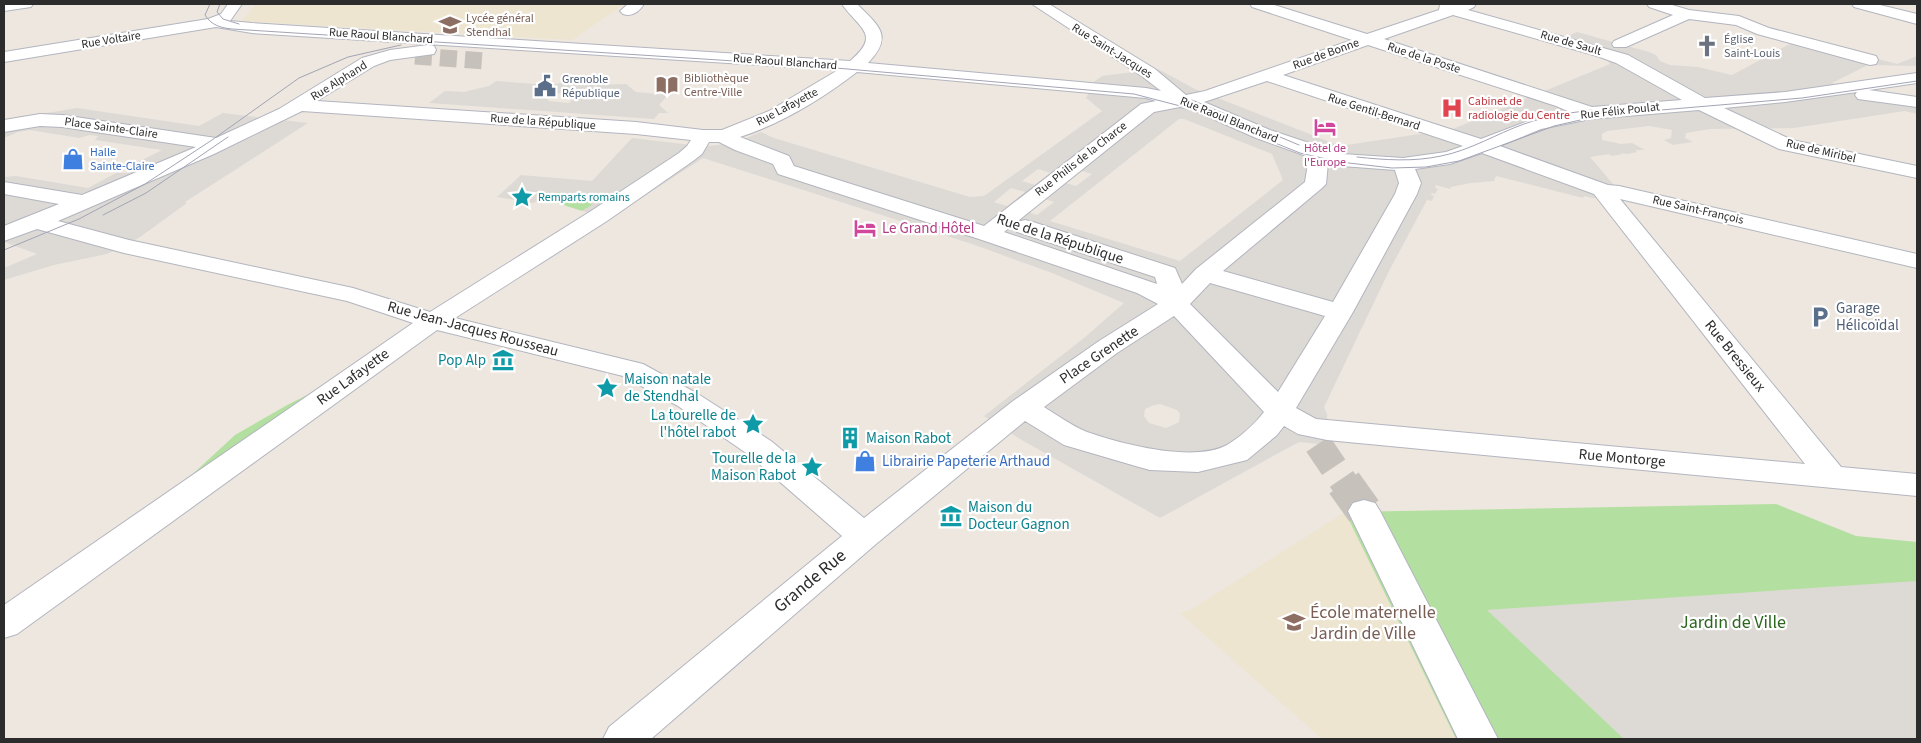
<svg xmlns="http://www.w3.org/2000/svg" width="1921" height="743" viewBox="0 0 1921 743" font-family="'Source Sans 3',sans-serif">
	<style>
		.education { fill: #ede5d0 }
		.green { fill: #b3e0a0 }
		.plaza { fill: #dddad6; fill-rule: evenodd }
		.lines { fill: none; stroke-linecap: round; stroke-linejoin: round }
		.street-tunnel-far2 { stroke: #c6c2bb; stroke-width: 17; stroke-dasharray: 17 8; stroke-linecap: butt }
		.street-tunnel-far1 { stroke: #c6c2bb; stroke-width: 28; stroke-dasharray: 28 14; stroke-linecap: butt }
		.street-tunnel { stroke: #c6c2bb; stroke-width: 36; stroke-dasharray: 36 18; stroke-linecap: butt }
		.street-casing { stroke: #b3b5bf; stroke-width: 2 }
		.street { fill: #fff; fill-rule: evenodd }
		.tram { stroke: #a2a4b5; stroke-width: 1 }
		.labels { text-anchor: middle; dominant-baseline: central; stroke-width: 4.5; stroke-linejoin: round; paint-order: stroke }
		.far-education-label { font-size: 12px; fill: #785e54; stroke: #fff; text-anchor: start }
		.far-street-label { font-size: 12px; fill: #2c2c2c; stroke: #fff }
		.far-worship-label { font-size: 12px; fill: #5b616d; stroke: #fff; text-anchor: start }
		.far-service-label { font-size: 12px; fill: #4e5e75; stroke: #fff; text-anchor: start }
		.far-health-label { font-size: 12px; fill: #be3a42; stroke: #fff; text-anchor: start }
		.far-hotel-label { font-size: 12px; fill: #b23c85; stroke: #fff }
		.far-shop-label { font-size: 12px; fill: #366cbe; stroke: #fff; text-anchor: start }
		.far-culture-label { font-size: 12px; fill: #0d838f; stroke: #fff; text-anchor: start }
		.hotel-label { font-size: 15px; fill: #b23c85; stroke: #fff; text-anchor: start }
		.street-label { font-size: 15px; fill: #2c2c2c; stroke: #fff }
		.service-label { font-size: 15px; fill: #4e5e75; stroke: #fff; text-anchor: start }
		.culture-label { font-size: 15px; fill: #0d838f; stroke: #fff; text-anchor: end }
		.shop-label { font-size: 15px; fill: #366cbe; stroke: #fff; text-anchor: start }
		.near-street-label { font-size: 18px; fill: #2c2c2c; stroke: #fff }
		.near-education-label { font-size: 18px; fill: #785e54; stroke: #fff; text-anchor: start }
		.near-park-label { font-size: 18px; fill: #2c661f; stroke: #fff }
	</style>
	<rect width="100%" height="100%" fill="#ede7df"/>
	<!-- education -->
	<path class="education" d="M256,4h369l-53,36 -330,-19z
		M1345,512l78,160 33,67h-134l-142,-126 12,-4z"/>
	<!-- green -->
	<path class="green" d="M558,192l30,6 5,7 -11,6 -37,-12z
		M340,379l-157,104 52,-48 54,-31z
		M1776,504l80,32 61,6v197h-461l-111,-227z"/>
	<!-- plaza -->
	<path class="plaza" d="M1577,32l72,20 7,3 4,6 10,4 28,2 34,8 67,-36 98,25 20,-8v10l-49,-1 -36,18 43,12 42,5v14l-12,-3 -111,17 -84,1 -24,4 -1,5 8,4 -20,3 -9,-5 7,-2 1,-8 -23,-4 -42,5 -5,3v6l19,4 11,-1 13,7h-10l2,2 -9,2 -8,-1 3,1 -11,2 -3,-2 -19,3 35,41h-33l-8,-2 -1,2 -87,-22 -2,5 -23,2 -20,4 -1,2 -14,-4 -1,3 3,1 -3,5 -3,-1 -1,2 3,1 -2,5 -5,-1 -38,71 -65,136 3,7v31l-28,-3 -139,76 -140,-79 -36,-23 100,-78 40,-35 -72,-30 -80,-29 -269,-86 -92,60 -29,-7 10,-6 -4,-7 -30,-6 -25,11 -36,-6 24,-22 71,6 40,-43 60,7 16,1 26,-3 27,-11 13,6 196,59 14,-1 118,-85 -16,-13 9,-17 7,-5 56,-7 37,20 145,57 113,-17 157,-65 -3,-5 -57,-16zM1179,119h5l88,35 11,26 -103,81 -130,-40zM1038,169l13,4 -16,12 -13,-4zM1078,170l14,4 -16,12 -13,-4zM1011,188l14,4 -18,14 -13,-4zM1042,198l12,4 -17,13 -12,-4zM1160,404l17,6 3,4 -1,8 -13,6 -17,-5 -5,-7 1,-7 9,-4z
		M496,81l54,4 11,-2 30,2 35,-1 10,8 32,3 -9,10 9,8h-9l-5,6 -225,-16 16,-12 19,1 25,-6zM560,93l17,1h1l-9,9 -20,-2 -3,-3z
		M77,108l122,18 24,-13 85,10 -123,79 2,1 -47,34 -16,9 -17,8 -53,11 -50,15v-12l33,-14 -33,-12v-65l12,-1 72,12 28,-15h12l9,-3 5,-4 -6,-3 26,-13 -67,-10 3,-4 -8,-1 -11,3 -49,-8 -12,2 -14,6 1,-5h-1v-13z
		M1917,581v158h-293l-137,-129z"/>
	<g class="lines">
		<!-- street-tunnel-far2 -->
		<path class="street-tunnel-far2" d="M415,56l70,5"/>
		<!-- street-tunnel-far1 -->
		<path class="street-tunnel-far1" d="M1318,444l27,40"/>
		<!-- street-tunnel -->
		<path class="street-tunnel" d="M1344,483l20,28"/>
		<!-- street casing -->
		<g class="street-casing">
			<path id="street" d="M4,4h29l-2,3 -27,4z
				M228,4h14l-12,17 22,2 598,38c32,-27 9,-32 -8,-57h15c22,22 37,32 11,59l278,25 15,3 -18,-14 -111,-73h17l106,65 31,26 19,-4 147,-51 -100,-33 -2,-3h21l96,30 72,-24 1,-5 36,-1 -2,3 -6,3 160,45 77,43 80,-6 132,-19v10l-48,7 48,7v10l-59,-8 -3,-4 2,-3 -72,10 -61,6 68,32 125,26v12l-138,-29 -80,-39 -109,9 -49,10 -41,17 108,39 11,1 298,68v14l-297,-69 221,268 76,7v22l-590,-56 -29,-6 -14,-8 -7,9 -30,25 -49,12 -48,-2 -11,-3 -75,-22 -39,-24 -149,123 -225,195h-48l6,-12 233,-191 -93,-81 -71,-49 -55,-30 -186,-46 -420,304 -13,4v-33l409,-282 -66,-22 -223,-48 -87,-24 -33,12v-15l55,-22 -55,-10v-12l78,13 114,-48 -134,-20 -22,-1 -36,6v-12l36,-6 22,1 154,23 63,-29 83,-51 28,-8 38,-5 6,1 2,4 -2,4 -44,6 -16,6 -57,35 319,21 67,8h19l47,-19 69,-41 -586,-37 -36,-6 -212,35v-10l204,-33 13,-5zM1453,15l144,41 19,7 66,37 -90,7 -208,-68zM1368,45l188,61 14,6 -42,9 -47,18 -198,-64zM857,72l289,26 10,3 -15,3 -157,122 -190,-60 -5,-10 -49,-19c41,-13 83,-39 117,-65zM1267,81l196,65 -17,6 -43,6 -61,-4 -72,-24 -66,-28zM1180,107l13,3 63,28 53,19 -4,25 -109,87 -14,15 -7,-16 -142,-46 -8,-2 -8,2 -3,5 3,5 138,45 2,7 -153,-52 150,-120zM302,111l334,23 55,6 -4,6 -8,7 -88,58 -161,101 -77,-24 -224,-48 -71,-19 156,-67zM709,142h10l16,8 38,14 5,10 201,65 158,54 21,11 -59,37 -86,60 -149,117 -93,-77 -73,-47 -55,-30 -188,-46 152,-97 86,-60 9,-7zM1482,153l112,41 211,270 -478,-44 -11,-1 -20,-11 57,-96 64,-118 4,-11 -6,-14 35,-5zM1328,163l14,3 53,4 4,13 -4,11 -62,108 -110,-31 99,-83 4,-4zM1210,283l115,33 -47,76 -88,-88zM1174,316l90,96c-9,12 -24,25 -37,33 -33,18 -106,-1 -140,-13 -15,-6 -30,-17 -43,-25l73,-54z
				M628,4h16c-5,8 -12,13 -21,10l-3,-3z
				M1647,4h22l20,6 50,6 30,12 107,28 2,4 -2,4 -6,1 -113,-31 -21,-9 -47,-6 -63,28h-12l-2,-3 2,-3 59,-26 -24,-8z
				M1852,4h24l41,10v10l-63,-17z
				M1364,500l11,3 5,8 118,228h-40l-110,-228 5,-8z"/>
		</g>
		<!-- street -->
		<use href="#street" class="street"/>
		<!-- tram -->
		<path class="tram" d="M210,4l-5,11c6,10 16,13 27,14l581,37 321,28 54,14 112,45 40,9 52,6 34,-1 33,-6 95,-35 48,-11 200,-17 115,-17
			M220,4l-3,8 6,7 16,5
			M1192,100l107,45
			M1357,157c28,3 57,5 84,-1 30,-6 55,-22 83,-32 22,-8 45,-11 68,-14
			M103,215l43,-22 82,-56
			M4,250l75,-31 66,-35 67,-44 87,-62 49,-21 53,-12"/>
	</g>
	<!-- icons -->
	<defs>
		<g id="school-bare" transform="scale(1.725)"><path d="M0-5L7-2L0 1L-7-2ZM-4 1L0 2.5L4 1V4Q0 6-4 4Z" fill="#8d6e63" stroke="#fff" stroke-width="2.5" paint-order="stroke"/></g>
		<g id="church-bare" transform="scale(1.725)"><path d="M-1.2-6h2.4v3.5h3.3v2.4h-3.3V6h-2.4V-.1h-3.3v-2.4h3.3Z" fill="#6b7280" stroke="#fff" stroke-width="2.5" paint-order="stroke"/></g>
		<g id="library-bare" transform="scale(1.725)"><path d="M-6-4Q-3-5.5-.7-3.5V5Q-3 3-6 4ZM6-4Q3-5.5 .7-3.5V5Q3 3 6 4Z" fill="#8d6e63" stroke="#fff" stroke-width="2.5" paint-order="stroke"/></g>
		<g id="civic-bare" transform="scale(1.725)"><path d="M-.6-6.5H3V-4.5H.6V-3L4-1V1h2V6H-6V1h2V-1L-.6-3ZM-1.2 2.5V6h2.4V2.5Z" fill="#5c6f8a" stroke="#fff" stroke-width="2.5" paint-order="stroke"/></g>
		<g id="hospital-bare" transform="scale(1.725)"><path d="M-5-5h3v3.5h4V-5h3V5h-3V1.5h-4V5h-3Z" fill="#e0444e" stroke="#fff" stroke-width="2.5" paint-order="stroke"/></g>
		<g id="hotel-bare" transform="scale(1.725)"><path d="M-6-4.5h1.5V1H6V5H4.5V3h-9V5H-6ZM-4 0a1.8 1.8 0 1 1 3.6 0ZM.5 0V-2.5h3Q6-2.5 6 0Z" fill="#d1479c" stroke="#fff" stroke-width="2.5" paint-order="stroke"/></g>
		<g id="shop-bare" transform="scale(1.725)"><path d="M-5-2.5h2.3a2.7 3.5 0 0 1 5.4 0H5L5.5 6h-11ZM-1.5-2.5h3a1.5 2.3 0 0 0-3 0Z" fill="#3f7fe0" stroke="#fff" stroke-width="2.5" paint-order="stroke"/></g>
		<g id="sight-bare" transform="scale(1.725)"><path d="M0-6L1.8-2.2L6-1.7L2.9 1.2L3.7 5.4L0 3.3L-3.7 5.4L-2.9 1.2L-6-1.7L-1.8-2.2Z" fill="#0f9aa8" stroke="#fff" stroke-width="2.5" paint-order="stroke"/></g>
		<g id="parking-bare" transform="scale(1.725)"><path d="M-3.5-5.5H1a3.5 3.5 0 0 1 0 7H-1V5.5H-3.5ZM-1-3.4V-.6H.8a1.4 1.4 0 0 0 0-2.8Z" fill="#5c6f8a" stroke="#fff" stroke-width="2.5" paint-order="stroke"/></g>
		<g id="museum-bare" transform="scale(1.725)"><path d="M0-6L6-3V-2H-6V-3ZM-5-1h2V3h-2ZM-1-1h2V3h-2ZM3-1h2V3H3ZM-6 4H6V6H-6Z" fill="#0f9aa8" stroke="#fff" stroke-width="2.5" paint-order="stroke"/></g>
		<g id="building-bare" transform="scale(1.725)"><path d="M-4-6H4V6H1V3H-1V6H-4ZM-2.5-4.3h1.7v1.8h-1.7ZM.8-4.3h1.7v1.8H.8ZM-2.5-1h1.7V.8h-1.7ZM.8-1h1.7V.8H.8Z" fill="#0f9aa8" stroke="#fff" stroke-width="2.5" paint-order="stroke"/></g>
	</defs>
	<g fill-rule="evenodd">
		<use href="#school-bare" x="450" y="25"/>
		<use href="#church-bare" x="1707" y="46"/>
		<use href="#library-bare" x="667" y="85"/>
		<use href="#civic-bare" x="545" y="86"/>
		<use href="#hospital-bare" x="1452" y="108"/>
		<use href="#hotel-bare" x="1325" y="127"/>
		<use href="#shop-bare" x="73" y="159"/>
		<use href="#sight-bare" x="522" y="197"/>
		<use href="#hotel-bare" x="865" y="228"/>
		<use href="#parking-bare" x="1820" y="317"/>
		<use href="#museum-bare" x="503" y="360"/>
		<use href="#sight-bare" x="607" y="388"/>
		<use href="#sight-bare" x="753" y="424"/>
		<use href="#building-bare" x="850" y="438"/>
		<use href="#shop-bare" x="865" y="461"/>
		<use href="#sight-bare" x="812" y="467"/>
		<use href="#museum-bare" x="951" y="516"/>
		<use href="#school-bare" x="1294" y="622"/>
	</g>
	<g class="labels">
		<!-- far-education labels -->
		<g class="far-education-label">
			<text x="466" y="18">Lycée général<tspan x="466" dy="14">Stendhal</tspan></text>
			<text x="684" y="78">Bibliothèque<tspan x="684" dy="14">Centre-Ville</tspan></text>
		</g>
		<!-- far-street labels -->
		<g class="far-street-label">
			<text transform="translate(381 36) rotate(4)">Rue Raoul Blanchard</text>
			<text transform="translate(111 40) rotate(-9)">Rue Voltaire</text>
			<text transform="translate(1571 43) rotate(16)">Rue de Sault</text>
			<text transform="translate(1112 51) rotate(32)">Rue Saint-Jacques</text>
			<text transform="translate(1326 54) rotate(-20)">Rue de Bonne</text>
			<text transform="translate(1424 58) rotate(18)">Rue de la Poste</text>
			<text transform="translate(785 62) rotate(4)">Rue Raoul Blanchard</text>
			<text transform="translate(339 81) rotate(-32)">Rue Alphand</text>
			<text transform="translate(787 107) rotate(-28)">Rue Lafayette</text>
			<text transform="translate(1620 111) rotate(-6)">Rue Félix Poulat</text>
			<text transform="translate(1374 112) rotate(18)">Rue Gentil-Bernard</text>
			<text transform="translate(1229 120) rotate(22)">Rue Raoul Blanchard</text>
			<text transform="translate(543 122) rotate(4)">Rue de la République</text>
			<text transform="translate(111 128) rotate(8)">Place Sainte-Claire</text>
			<text transform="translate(1821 151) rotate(13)">Rue de Miribel</text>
			<text transform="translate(1081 159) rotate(-38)">Rue Philis de la Charce</text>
			<text transform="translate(1698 210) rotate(13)">Rue Saint-François</text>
		</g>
		<!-- far-worship labels -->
		<g class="far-worship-label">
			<text x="1724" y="39">Église<tspan x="1724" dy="14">Saint-Louis</tspan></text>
		</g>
		<!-- far-service labels -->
		<g class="far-service-label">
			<text x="562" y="79">Grenoble<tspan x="562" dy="14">République</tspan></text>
		</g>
		<!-- far-health labels -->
		<g class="far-health-label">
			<text x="1468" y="101">Cabinet de<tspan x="1468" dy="14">radiologie du Centre</tspan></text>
		</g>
		<!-- far-hotel labels -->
		<g class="far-hotel-label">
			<text x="1325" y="148">Hôtel de<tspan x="1325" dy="14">l'Europe</tspan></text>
		</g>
		<!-- far-shop labels -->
		<g class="far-shop-label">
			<text x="90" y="152">Halle<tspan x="90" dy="14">Sainte-Claire</tspan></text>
		</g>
		<!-- far-culture labels -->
		<g class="far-culture-label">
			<text x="538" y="197">Remparts romains</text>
		</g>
		<!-- hotel labels -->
		<g class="hotel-label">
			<text x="882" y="228">Le Grand Hôtel</text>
		</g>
		<!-- street labels -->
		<g class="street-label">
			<text transform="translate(1060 239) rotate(18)">Rue de la République</text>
			<text transform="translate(473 329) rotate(15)">Rue Jean-Jacques Rousseau</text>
			<text transform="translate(1099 355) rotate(-34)">Place Grenette</text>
			<text transform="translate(1735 356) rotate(51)">Rue Bressieux</text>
			<text transform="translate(353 377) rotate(-36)">Rue Lafayette</text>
			<text transform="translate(1622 458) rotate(5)">Rue Montorge</text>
		</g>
		<!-- service labels -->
		<g class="service-label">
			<text x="1836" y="308">Garage<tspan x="1836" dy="17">Hélicoïdal</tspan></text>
		</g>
		<!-- culture labels -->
		<g class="culture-label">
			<text x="486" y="360">Pop Alp</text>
			<text x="624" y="379" text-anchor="start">Maison natale<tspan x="624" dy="17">de Stendhal</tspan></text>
			<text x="736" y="415">La tourelle de<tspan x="736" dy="17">l'hôtel rabot</tspan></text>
			<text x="866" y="438" text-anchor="start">Maison Rabot</text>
			<text x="796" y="458">Tourelle de la<tspan x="796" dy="17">Maison Rabot</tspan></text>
			<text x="968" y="507" text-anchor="start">Maison du<tspan x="968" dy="17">Docteur Gagnon</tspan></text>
		</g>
		<!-- shop labels -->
		<g class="shop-label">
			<text x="882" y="461">Librairie Papeterie Arthaud</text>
		</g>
		<!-- near-street labels -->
		<g class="near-street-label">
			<text transform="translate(810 581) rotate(-40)">Grande Rue</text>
		</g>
		<!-- near-education labels -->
		<g class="near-education-label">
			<text x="1310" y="612">École maternelle<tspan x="1310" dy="21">Jardin de Ville</tspan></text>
		</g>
		<!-- near-park labels -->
		<g class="near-park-label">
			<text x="1733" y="622">Jardin de Ville</text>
		</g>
	</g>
	<!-- border -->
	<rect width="1921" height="743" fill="none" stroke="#2c2c2c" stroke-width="10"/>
</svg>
